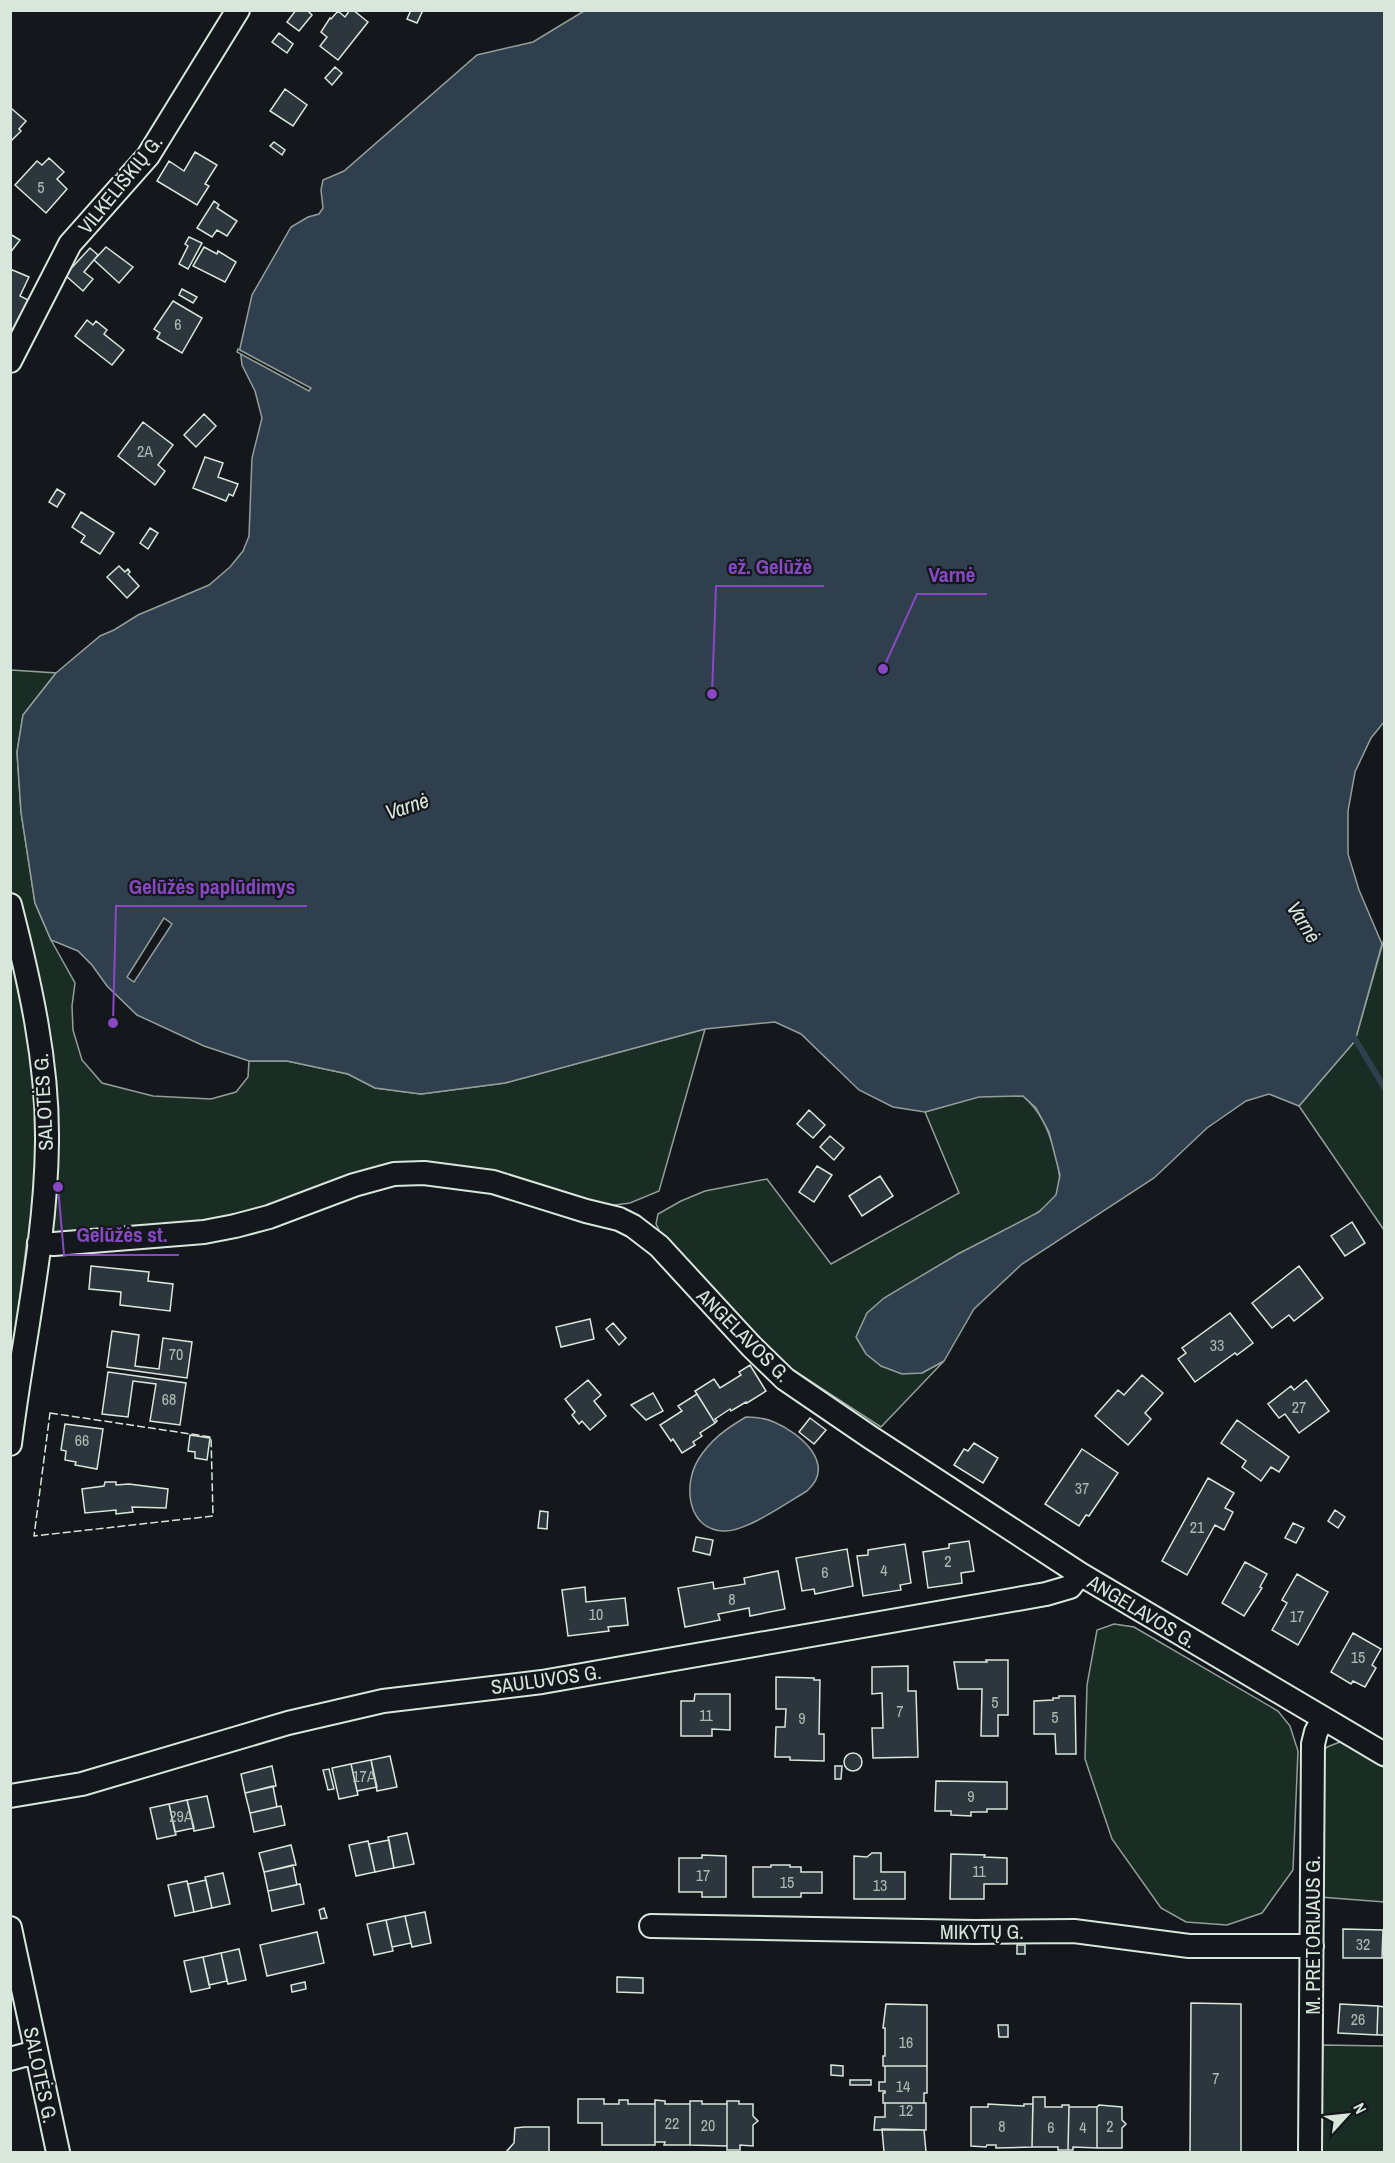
<svg xmlns="http://www.w3.org/2000/svg" width="1395" height="2163" viewBox="0 0 1395 2163" font-family="'Archivo Narrow',sans-serif">
	<style>
		.green { fill: #1a2d24; stroke: #939e99; stroke-width: 1.5 }
		.water { fill: #2f3f4d; stroke: #939e99; stroke-width: 1.5 }
		.pier { fill: #14181c; stroke: #939e99; stroke-width: 1.5 }
		.lines { fill: none; stroke-linecap: round; stroke-linejoin: round }
		.stream { stroke: #2f3f4d; stroke-width: 6 }
		.building { fill: #2c363c; stroke: #d8e6dc; stroke-width: 1.5 }
		.minor-casing { stroke: #d8e6dc; stroke-width: 26 }
		.minor { stroke: #14181c; stroke-width: 22 }
		.fence { stroke: #d8e6dc; stroke-width: 1.5; stroke-dasharray: 8 3; stroke-linecap: butt }
		.labels { text-anchor: middle; dominant-baseline: central; stroke-width: 4.5; stroke-linejoin: round; paint-order: stroke }
		.number-label { font-size: 16px; fill: #adbab4 }
		.street-label { font-size: 20px; fill: #d8e6dc; stroke: #14181c }
		.water-label { font-size: 21px; font-style: italic; fill: #d8e6dc; stroke: #14181c }
		.leader { fill: none; stroke: #8948c3; stroke-width: 2 }
		.callout-dot { fill: #8948c3; stroke: #14181c; stroke-width: 2 }
		.callout-label { font-size: 21px; text-anchor: middle; font-weight: bold; fill: #8948c3; stroke: #14181c; stroke-width: 4.5; stroke-linejoin: round; paint-order: stroke }
	</style>
	<rect width="100%" height="100%" fill="#14181c"/>
	<!-- green -->
	<path class="green" d="M11,670l45,3 -33,42 -6,37 4,60 14,91 16,37 24,43 -3,23 1,24 9,30 20,23 51,13 58,3 25,-7 12,-15 1,-16h38l61,13 27,14 46,6 84,-11 200,-54 -46,162 -29,12 -30,4 -179,-46 -155,46 -78,17 -161,16 -16,128z
		M1384,939v291l-85,-124 56,-65z
		M979,1096h44c17,15 25,32 31,54 3,14 10,32 2,45 -10,20 -77,48 -98,59l-36,119 22,-12 -63,66 -94,-61 -126,-132 -5,-10 2,-10 23,-13 24,-10 62,-12 64,85 128,-71 -34,-81z
		M1114,1624l20,3 144,84 12,15 8,25 -5,119 -31,43 -35,12 -41,-3 -25,-14 -49,-69 -27,-80 2,-74 10,-55z
		M1340,1742h5l39,26v134l-64,-5 2,-144 5,-6z
		M1323,2045l61,1v106h-64z"/>
	<!-- water -->
	<path class="water" d="M584,11h800v711l-13,16 -16,34 -7,39v43l11,36 23,54 -27,97 -56,65 -30,-12 -23,7 -39,27 -53,50 -132,86 -48,45 -30,52 -22,12 -20,1 -21,-8 -15,-12 -10,-17 11,-24 17,-15 74,-44 81,-42 17,-17 4,-20 -11,-43 -13,-24 -13,-12 -44,1 -54,15 -32,-5 -34,-17 -58,-56 -26,-12 -70,7 -200,54 -84,11 -46,-6 -27,-14 -61,-13h-38l-45,-15 -67,-31 -30,-29 -15,-21 -14,-14 -27,-11 -16,-37 -14,-91 -4,-60 6,-37 33,-42 44,-37 14,-6 24,-15 71,-30 21,-18 13,-16 6,-15 3,-78 10,-40 -7,-27 -13,-26 -2,-17 12,-53 39,-68 17,-10 11,-3 4,-6 -2,-18 2,-10 21,-9 133,-116 56,-13z
		M746,1417c10,0 19,1 28,5 26,11 63,42 33,69 -19,11 -61,41 -83,40 -37,-1 -41,-46 -26,-71 12,-20 29,-32 48,-43z"/>
	<!-- pier -->
	<path class="pier" d="M238,349l73,39 -2,3 -72,-39z
		M164,918l8,6 -38,58 -7,-5z"/>
	<g class="lines">
		<!-- stream -->
		<path class="stream" d="M1352,1034l32,53"/>
	</g>
	<!-- building -->
	<path class="building" d="M296,10h11l5,5 -13,16 -12,-9z
		M350,10h3l15,12 -30,38 -18,-14 7,-9 -6,-5 9,-14 1,1 7,-8 7,6z
		M411,10h12l-6,13 -10,-4z
		M279,33l14,11 -6,9 -15,-11z
		M335,67l7,6 -10,12 -7,-7z
		M285,89l22,16 -14,21 -23,-15z
		M12,109l14,12 -7,8 2,2 -11,11v-31z
		M274,142l11,8 -3,5 -12,-9z
		M195,152l22,13 -12,19 4,2 -12,19 -40,-24 12,-20 15,10z
		M49,158l15,14 -7,7 10,10 -21,24 -31,-28 22,-24 5,4z
		M214,201l5,4 -2,3 20,13 -10,15 -10,-6 -5,7 -15,-9z
		M10,234l10,6 -10,13z
		M189,237l13,6 -14,26 -9,-5 9,-18 -3,-2z
		M106,247l27,20 -14,16 -25,-23z
		M204,247l13,7 1,-3 18,11 -11,20 -32,-16z
		M90,248l8,7 -14,17 9,7 -10,12 -18,-16z
		M10,269l19,8 -9,19 12,6 -15,33 -7,-3z
		M182,289l15,8 -4,6 -14,-8z
		M173,301l29,17 -20,35 -25,-15 3,-5 -6,-4z
		M87,320l6,5 3,-4 11,9 -3,4 20,16 -12,15 -37,-29z
		M204,414l12,12 -20,21 -12,-12z
		M143,422l30,23 -15,20 7,6 -10,14 -37,-29z
		M205,457l18,6 -5,14 20,7 -5,12 -4,-2 -3,7 -33,-13z
		M57,489l8,5 -8,13 -8,-5z
		M81,512l33,21 -14,21 -19,-12 4,-6 -13,-9z
		M150,528l8,5 -10,16 -8,-6z
		M119,566l6,6 3,-3 2,3 -2,2 11,12 -12,12 -20,-21z
		M809,1110l16,15 -12,13 -16,-14z
		M830,1136l14,12 -10,12 -14,-13z
		M817,1166l15,9 -18,27 -15,-10z
		M880,1176l13,20 -31,20 -13,-20z
		M1352,1222l13,21 -20,13 -14,-20z
		M91,1266l58,6 -1,9 25,3 -3,27 -50,-6 1,-13 -32,-3z
		M1299,1266l24,32 -29,23 -5,-6 -17,13 -20,-25z
		M1230,1313l23,30 -16,12 -2,-2 -40,29 -17,-23 8,-6 -4,-5z
		M590,1319l4,20 -33,8 -5,-20z
		M613,1323l13,15 -7,7 -13,-16z
		M112,1331l27,4 -4,31 24,3 4,-31 29,4 -5,36 -80,-11z
		M750,1365l16,26 -19,12 -1,-1 -15,9 -1,-2 -15,10 2,2 -2,2 -20,-32 19,-12 6,9 21,-13 -2,-3z
		M108,1372l78,11 -6,42 -30,-4 6,-37 -23,-3 -5,36 -26,-3z
		M1142,1375l21,18 -18,20 6,6 -23,26 -33,-29 23,-26 6,5z
		M588,1380l13,15 -7,6 12,15 -16,14 -8,-9 -3,3 -7,-9 3,-3 -10,-13z
		M1306,1380l23,31 -30,22 -14,-19 -6,4 -11,-14 23,-18 3,4z
		M653,1393l10,18 -17,9 -15,-15z
		M697,1394l18,29 -15,10 2,3 -9,6 2,3 -13,8 -9,-14 -2,2 -11,-16 22,-14 -4,-5z
		M810,1418l16,12 -12,14 -15,-12z
		M1237,1420l52,37 -10,15 -8,-5 -10,14 -19,-14 4,-6 -25,-18z
		M65,1424l38,5 -6,40 -22,-4 1,-3 -11,-2 1,-9 -5,-1z
		M190,1435l20,3 -3,22 -12,-2v-6l-7,-1z
		M974,1443l24,15 -15,25 -29,-18 10,-16 4,2z
		M1082,1449l36,24 -29,43 -3,-1 -7,11 -34,-22z
		M1208,1478l26,15 -9,15 8,4 -9,18 -9,-5 -28,50 -25,-14z
		M105,1482h11v3l13,-1 39,5 -2,19 -34,-1 1,5 -17,2v-4l-31,3 -3,-24 22,-3z
		M1335,1510l10,7 -7,11 -10,-7z
		M540,1511l8,1 -1,17 -9,-1z
		M1293,1523l11,5 -8,15 -11,-5z
		M696,1537l17,3 -3,15 -17,-4z
		M969,1541l5,30 -13,2 1,10 -34,5 -5,-36 26,-4v-4z
		M905,1544l6,39 -11,2 1,5 -38,6 -6,-40 11,-1v-5z
		M847,1549l6,37 -38,8 -1,-5 -12,2 -6,-33z
		M1245,1562l22,12 -7,13 2,1 -18,28 -22,-13z
		M778,1571l7,38 -35,7 -1,-8 -31,6 2,6 -35,7 -7,-39 35,-6 1,7 31,-5 -1,-6z
		M1297,1574l31,18 -30,53 -26,-15 15,-27 -5,-3z
		M585,1587l1,15 39,-4 3,27 -20,2 1,4 -41,5 -6,-46z
		M1353,1633l28,16 -9,16 4,3 -11,19 -12,-6 -2,3 -20,-12z
		M986,1660h22v55h-10v21h-17l1,-47h-24l-4,-27h33z
		M908,1666v25h8l2,66 -45,1 -1,-30h11l-1,-35 -10,1v-27z
		M776,1677l38,1v2h6l-1,54h5v27l-34,-1v-3h-15l1,-30h9l1,-18h-10z
		M695,1694h35v36l-18,-1v7h-31v-35h13z
		M1059,1696h16l1,58h-20l-1,-20h-21v-33l19,-1v-2h6z
		M844 1762a9 9 0 1 1 18 0a9 9 0 1 1-18 0Z
		M390,1756l7,31 -20,4 -6,-31z
		M371,1760l6,27 -20,4 -6,-27z
		M351,1764l7,31 -19,4 -7,-31z
		M272,1766l4,20 -31,7 -4,-19z
		M835,1766h7l-1,13h-6z
		M329,1769l5,20 -6,1 -5,-20z
		M936,1781l71,1v27h-20v3h-16v4l-20,-1v-4h-16z
		M273,1786l4,21 -27,6 -5,-20z
		M207,1796l7,31 -20,4 -7,-31z
		M187,1800l7,28 -19,4 -6,-28z
		M169,1804l7,31 -19,4 -7,-31z
		M281,1806l4,19 -31,7 -4,-19z
		M407,1833l7,31 -20,4 -6,-31z
		M389,1840l5,28 -19,4 -6,-28z
		M368,1841l7,31 -19,4 -7,-31z
		M291,1845l5,20 -32,7 -5,-19z
		M872,1853h9v19h24v27h-51v-43l13,1z
		M951,1854l34,1 -1,2 23,1v26h-23v15h-34z
		M702,1855l24,1v41h-24v-5h-23v-34h23z
		M293,1865l4,20 -29,6 -4,-19z
		M771,1865h19v2h11v5h21v21h-21v4h-48v-30h18z
		M223,1873l7,31 -18,4 -7,-31z
		M206,1880l6,28 -18,4 -6,-28z
		M187,1881l7,31 -19,4 -7,-31z
		M300,1884l4,20 -32,7 -4,-20z
		M324,1908l3,10 -6,1 -2,-9z
		M425,1912l6,31 -19,4 -7,-31z
		M405,1916l6,27 -19,4 -6,-27z
		M386,1920l7,31 -19,4 -7,-31z
		M1343,1929l40,1 -1,28h-39z
		M1383,1930h1v28h-2z
		M317,1932l7,31 -57,13 -7,-31z
		M1017,1945h8v9h-8z
		M239,1949l7,31 -18,4 -7,-31z
		M221,1953l6,28 -18,4 -6,-28z
		M203,1957l7,31 -19,4 -7,-31z
		M617,1977l26,1v15l-26,-1z
		M305,1982l1,7 -14,3 -1,-7z
		M1191,2003l50,1v148h-51z
		M886,2004l41,1v61h-44v-10h2v-28h-2z
		M1340,2004l38,2 -1,29 -39,-2z
		M1378,2006l6,1v28h-7z
		M998,2025h10v12h-9z
		M831,2065l12,1v10l-12,-1z
		M885,2066h42v27h-3v10h-41v-10h2v-2h-6v-9h6z
		M850,2080h21v5h-21z
		M1033,2097h12v10h17v-2h7l-1,45h-10v-3h-26z
		M578,2099h26v5h15v-4h9v4h27v41h-53v-22h-24z
		M655,2100l10,1v3h25v41h-26l1,-3h-10z
		M690,2101h12v3h25v42l-37,-1z
		M727,2101h12v3h14v12l5,5 -5,4v21l-13,-1v5h-13z
		M885,2103h41v27h-52l1,-13h10z
		M988,2104l36,2v-2h9l-1,43 -36,1v-3h-9l-1,2 -15,-1v-39h17z
		M1099,2105l23,2v13l4,4 -4,4v20h-25v-41z
		M1069,2107h28v41l-24,-1v3h-5z
		M524,2127h25v25h-43l8,-9 1,-15z
		M882,2129l42,1 2,22h-42z"/>
	<g class="lines">
		<!-- minor casing -->
		<g class="minor-casing">
			<path id="minor" d="M10,361l60,-117 78,-88 90,-146
				M10,905c20,78 38,157 37,237 -1,102 -25,202 -37,302
				M39,1243l15,1 150,-12 31,-6 34,-9 85,-32 40,-11 30,-1 69,9 93,29 33,8 14,7 26,20 93,101 33,32 85,58 210,137 304,180
				M10,1796l72,-12 206,-61 95,-22 159,-19 504,-88 24,-7 10,-13
				M651,1926l324,6 99,-1 115,15h123
				M10,1928l48,224
				M10,2059l25,-7
				M1310,2152l3,-408 3,-12 7,-13"/>
		</g>
		<!-- minor -->
		<use href="#minor" class="minor"/>
		<!-- fence -->
		<path class="fence" d="M50,1413l161,24 2,79 -179,20z"/>
	</g>
	<g class="labels">
		<!-- number labels -->
		<g class="number-label">
			<text x="41" y="187">5</text>
			<text x="178" y="324">6</text>
			<text x="145" y="451">2A</text>
			<text x="1217" y="1345">33</text>
			<text x="176" y="1354">70</text>
			<text x="169" y="1399">68</text>
			<text x="1299" y="1407">27</text>
			<text x="82" y="1440">66</text>
			<text x="1082" y="1488">37</text>
			<text x="1197" y="1527">21</text>
			<text x="948" y="1561">2</text>
			<text x="884" y="1570">4</text>
			<text x="825" y="1572">6</text>
			<text x="732" y="1599">8</text>
			<text x="596" y="1614">10</text>
			<text x="1297" y="1616">17</text>
			<text x="1358" y="1657">15</text>
			<text x="995" y="1702">5</text>
			<text x="900" y="1711">7</text>
			<text x="706" y="1715">11</text>
			<text x="1055" y="1717">5</text>
			<text x="802" y="1718">9</text>
			<text x="364" y="1776">17A</text>
			<text x="971" y="1796">9</text>
			<text x="181" y="1816">29A</text>
			<text x="979" y="1871">11</text>
			<text x="703" y="1875">17</text>
			<text x="787" y="1882">15</text>
			<text x="880" y="1885">13</text>
			<text x="1363" y="1944">32</text>
			<text x="1358" y="2019">26</text>
			<text x="906" y="2042">16</text>
			<text x="1216" y="2078">7</text>
			<text x="903" y="2086">14</text>
			<text x="906" y="2110">12</text>
			<text x="672" y="2123">22</text>
			<text x="708" y="2125">20</text>
			<text x="1002" y="2126">8</text>
			<text x="1110" y="2126">2</text>
			<text x="1051" y="2127">6</text>
			<text x="1083" y="2127">4</text>
		</g>
		<!-- street labels -->
		<g class="street-label">
			<text transform="translate(120 184) rotate(-51)">VILKELIŠKIŲ G.</text>
			<text transform="translate(43 1102) rotate(-93)">SALOTĖS G.</text>
			<text transform="translate(744 1335) rotate(45)">ANGELAVOS G.</text>
			<text transform="translate(1142 1611) rotate(31)">ANGELAVOS G.</text>
			<text transform="translate(546 1679) rotate(-8)">SAULUVOS G.</text>
			<text x="982" y="1931">MIKYTŲ G.</text>
			<text transform="translate(1312 1935) rotate(-90)">M. PRETORIJAUS G.</text>
			<text transform="translate(41 2075) rotate(78)">SALOTĖS G.</text>
		</g>
		<!-- water labels -->
		<g class="water-label">
			<text transform="translate(407 806) rotate(-18)">Varnė</text>
			<text transform="translate(1304 922) rotate(58)">Varnė</text>
		</g>
	</g>
	<!-- callouts -->
	<path class="leader" d="M712 694L716 586H824M883 669L917 594H987M113 1023L116 906H307M58 1187L64 1255H179"/>
	<g class="callout-dot">
		<circle cx="712" cy="694" r="6"/>
		<circle cx="883" cy="669" r="6"/>
		<circle cx="113" cy="1023" r="6"/>
		<circle cx="58" cy="1187" r="6"/>
	</g>
	<g class="callout-label">
		<text x="770" y="574">ež. Gelūžė</text>
		<text x="952" y="582">Varnė</text>
		<text x="212" y="894">Gelūžės paplūdimys</text>
		<text x="122" y="1242">Gelūžės st.</text>
	</g>
	<!-- border -->
	<rect width="1395" height="2163" fill="none" stroke="#d8e6dc" stroke-width="24"/>
	<!-- north arrow -->
	<g transform="translate(1347 2115) rotate(63)" stroke="#14181c" stroke-width="4.5" paint-order="stroke">
	<path d="M0-4.5L10 22L0 15L-10 22Z" fill="#d8e6dc"/>
	<text y="-9" font-size="16" font-weight="bold" text-anchor="middle" fill="#d8e6dc">N</text>
	</g>
</svg>
